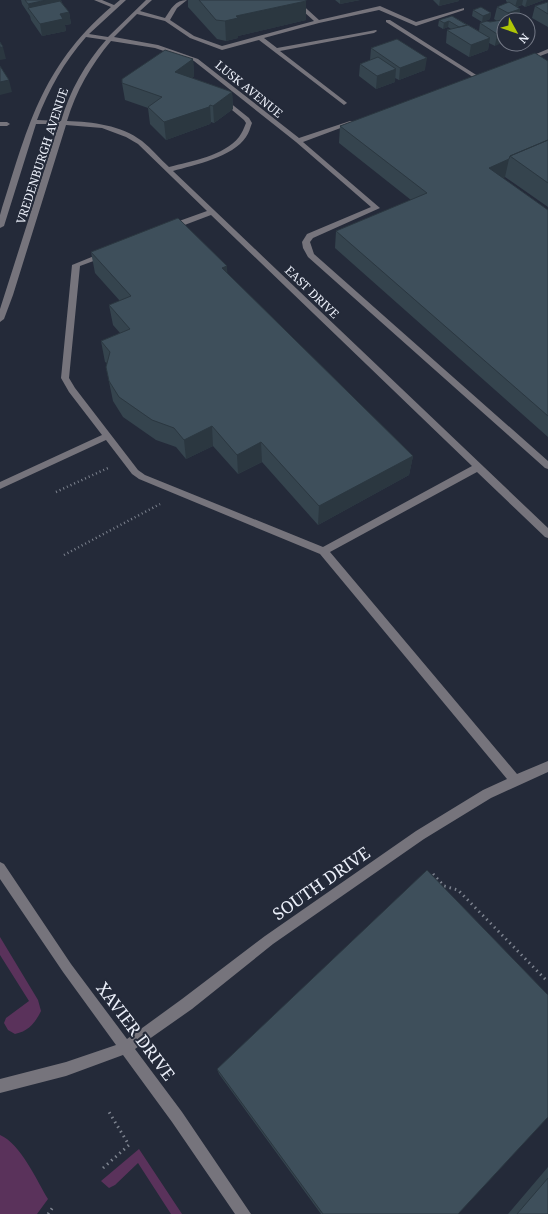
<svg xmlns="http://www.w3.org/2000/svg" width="548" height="1214" viewBox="0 0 548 1214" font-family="'Noto Serif',serif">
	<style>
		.green { fill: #5a325b }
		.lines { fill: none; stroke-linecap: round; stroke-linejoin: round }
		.path-far1 { stroke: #7d838f; stroke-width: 2.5; stroke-dasharray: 1 3; stroke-linecap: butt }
		.path { stroke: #7d838f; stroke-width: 3; stroke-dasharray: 1.5 4; stroke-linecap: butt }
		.minor { fill: #76747c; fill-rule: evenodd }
		.wall { fill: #35444e }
		.shaded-wall { fill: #2b3740 }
		.building { fill: #3e4f5b; stroke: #2b3740 }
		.labels { text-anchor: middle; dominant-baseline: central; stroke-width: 4; stroke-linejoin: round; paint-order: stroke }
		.far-street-label { font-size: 12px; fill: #ebeff9; stroke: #242a39 }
		.near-street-label { font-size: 17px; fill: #ebeff9; stroke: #242a39 }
	</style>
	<rect width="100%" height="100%" fill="#242a39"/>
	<!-- green -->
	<path class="green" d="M0,937l38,63 3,11c-6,12 -12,20 -26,23l-7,-4 -4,-7 2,-5 23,-17 -29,-46z
		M0,1135c21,9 37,46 48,64l-11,15h-37z
		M139,1149l43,65h-11l-33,-51 -23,22 -6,3 -8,-7z"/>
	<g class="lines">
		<!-- path-far1 -->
		<path class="path-far1" d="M56,492l52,-24
			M64,555l96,-51"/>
		<!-- path -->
		<path class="path" d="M433,874l11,12 14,4 90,92
			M103,1168l26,-23 -20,-33
			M48,1214l5,-7"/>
		<!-- minor -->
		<path class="minor" d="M94,0h8l12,5 6,-5h6l-37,34 19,3 38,-37h6l-12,11 25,7c6,-9 10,-18 22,-18l-10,8 -7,12 24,16 28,10 92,-25 -23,-21h6l22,20 61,-14 36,16 48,-14v2l-48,16 -37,-16 -60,13 -55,15 13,10 99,-18 1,1 -3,2 -94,18 66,51 1,1 -3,2 -85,-65 -37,10 -32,-12 -25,-17 -28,-7 -23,23 44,8 40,14 101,79 51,-17h4v2l-51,19 77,66 -67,30 -3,4 4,12 234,207v8l-3,-1 -237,-211 -5,-9 -1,-6 5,-8 64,-27 -75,-65 -102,-81 -39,-13 -44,-7c-20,24 -35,50 -44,80 26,1 54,4 75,20 10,8 18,18 27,26 22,-6 55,-11 70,-30 3,-4 5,-9 7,-14l-2,-3 -24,-20v-2h4l25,20 3,5c-2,5 -3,10 -6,14 -13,20 -52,28 -73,34l375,357v10l-3,-1 -68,-65 -147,80 187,222 31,-13v11l-57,26 -67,41 -151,105 -81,65 -57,40 47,63 69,102h-16l-63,-92 -49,-67 -57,21 -66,17v-14l66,-17 50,-17 -53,-73 -63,-93v-17l4,2 67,100 56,75 55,-40 83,-63 151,-105 67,-41 24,-11 -187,-225 -181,-75 -7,-5 -26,-34 -106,49v-7l102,-47 -33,-43 -8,-14 11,-113 32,-13 4,2 -1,2 -27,10 -11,112 6,10 63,82 7,5 178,72 149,-81 -261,-251 -37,14h-6v-4l39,-14 -69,-67 -12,-7 -24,-9 -36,-3 -53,170 -9,24 -4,3v-13l59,-185h-23l-32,102 -4,2v-13c27,-85 40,-147 111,-208zM86,37l20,3c-21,24 -36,50 -45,81l-24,-1c12,-31 27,-58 49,-83z
			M386,20h4l91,58 -5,1 -90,-57z
			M548,49v4l-21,8 -5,-1z
			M0,122h7l3,2 -3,2h-7z"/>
	</g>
	<!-- wall -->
	<path class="wall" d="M21,0h40l1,3 7,9 2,12 -6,1 1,6 -24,5 -11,-16 -1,-4 -8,-12z
		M188,0h118v20l-68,16v2l-12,3 -9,-2 -29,-32z
		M335,0h25l-20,4z
		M433,0h26v1l-20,5z
		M506,0h38l-19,7 -3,-2 -5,2 3,2 -2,11h-14l-9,26 -6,-3 -1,7 -19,7 -23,-14 1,-13 4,-1 -3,-2 -5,2 -5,-3 1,-6 13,-4 27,15 1,-8 17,-2 -3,-2 3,-12 11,-4 -2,-2z
		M548,2v25l-16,-9 3,-12z
		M473,10l18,3 -1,6 -8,3 -10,-6z
		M371,48l54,22 -26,10 -4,-2v4l-19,7 -17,-13 1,-12 10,-4z
		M193,59l1,17 -2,2 40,14 1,17 -19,14 -3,-1 -1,2 -44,16 -16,-16 -2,-16 -23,-8 -3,-17z
		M548,61v146l-43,-30 -2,1 45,32v227l-213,-189 1,-17 75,-31 -72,-57 1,-17z
		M91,252l136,21 186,183 -4,19 -91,50 -56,-63 -24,12 -25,-28 -27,13 -10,-12 -20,-7 -33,-23 -10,-16 -7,-34 1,-4 -2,-1 -4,-21 19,-8 -7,-8 -4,-20 11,-4 -25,-28z
		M217,1069l241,145h-137l-102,-140z
		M548,1167v47h-40z"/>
	<!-- shaded-wall -->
	<path class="shaded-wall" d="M46,0h15l2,9 -34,-1 -1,-4z
		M340,0h20l-20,4z
		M440,0h19v1l-20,5z
		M517,0h6l-1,5 -7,2z
		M527,0h17l-19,7z
		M306,1v19l-68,16v2l-12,3 -1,-20 11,-5z
		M520,9l-2,11h-12l2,-7z
		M69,12l2,12 -6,1 1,6 -24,5 -2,-12 20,-10z
		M491,13l-1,6 -8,3 1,-6z
		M449,21l-1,6 -5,2 1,-6z
		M504,31v11l-9,4 2,-12z
		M490,38l-2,12 -19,7 2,-12z
		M0,47h3l3,12 -6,1z
		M427,58l-2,12 -26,10 1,-12z
		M193,59l1,17 -17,13 -2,-17z
		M396,69l-1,13 -19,7 1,-13z
		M9,80l3,12 -12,3v-13z
		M232,92l1,17 -19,14 -1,-17z
		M210,105l1,17 -1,2 -44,16 -2,-18z
		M509,159l-4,18 -20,8 4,-17z
		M227,266l1,20 -6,-18z
		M212,426l1,20 -27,13 -2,-19z
		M261,442l1,20 -24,12 -1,-19z
		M413,456l-4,19 -91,50 1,-19z"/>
	<!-- building -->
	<path class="building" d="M25,0h21l-18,4z
		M199,0h107v1l-70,15 2,2 -13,3 -9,-1z
		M60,1l9,11 -9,2 3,5 -23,5 -12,-16z
		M509,2l11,7 -12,4 -11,-6z
		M548,2v12l-13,-8z
		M481,7l10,6 -8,3 -10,-6z
		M452,16l15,9 -8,2 -10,-6 -5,2 -5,-3z
		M507,19l2,1h-5v11l-7,3 -17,-11 7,-2 3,1z
		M468,25l22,13 -19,7 -24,-15z
		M397,39l30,19 -27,10 -29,-20z
		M0,42l3,5h-3z
		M165,50l28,9 -18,13 57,20 -19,14 -3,-1 -1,2 -45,15 -16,-15 14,-10 -40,-14v-4z
		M535,53l13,8v79l-38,16 -1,3 -20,9 59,42v206l-212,-185 91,-38 -87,-67z
		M378,57l18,12 -19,7 -17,-12z
		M0,66l9,14 -9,2z
		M548,140v43l-38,-27z
		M178,218l49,48 -5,2 191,188 -94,50 -58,-64 -24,13 -25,-29 -28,14 -10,-12 -22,-8 -33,-23 -10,-16 -3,-14 4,-15 -9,-11 29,-12 -21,-24 22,-9 -40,-44z
		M427,870l121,125v122l-90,97h-135l-106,-145z
		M548,1178v36h-31z"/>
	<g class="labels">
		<!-- far-street labels -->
		<g class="far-street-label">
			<text transform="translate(249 89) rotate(39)">LUSK AVENUE</text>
			<text transform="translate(42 156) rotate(-72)">VREDENBURGH AVENUE</text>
			<text transform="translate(312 292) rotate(44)">EAST DRIVE</text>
		</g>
		<!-- near-street labels -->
		<g class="near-street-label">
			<text transform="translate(321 883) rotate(-35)">SOUTH DRIVE</text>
			<text transform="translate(136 1031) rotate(53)">XAVIER DRIVE</text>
		</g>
	</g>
	<!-- north arrow -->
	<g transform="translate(516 32) rotate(130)"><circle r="19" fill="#242a39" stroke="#747986"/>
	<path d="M0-3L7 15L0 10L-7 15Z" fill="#afc506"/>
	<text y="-6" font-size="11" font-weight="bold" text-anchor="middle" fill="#ebeff9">N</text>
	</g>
</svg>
